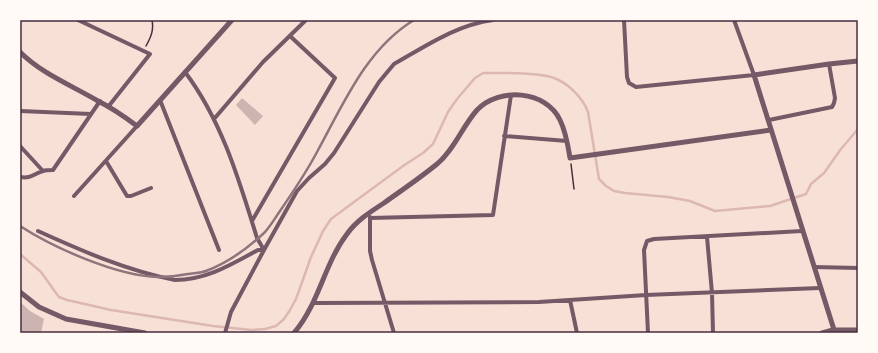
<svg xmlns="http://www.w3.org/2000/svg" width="878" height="353" viewBox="0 0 878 353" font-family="'Fira Sans',sans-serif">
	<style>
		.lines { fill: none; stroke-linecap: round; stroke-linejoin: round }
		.stream { stroke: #dcb8b0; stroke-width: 2.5 }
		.building { fill: #ccb4b1 }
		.path { stroke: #4a2c40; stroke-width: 1.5 }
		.minor { stroke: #755966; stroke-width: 4 }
		.tertiary { stroke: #755966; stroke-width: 5 }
		.rail { stroke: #8f747c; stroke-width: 2.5 }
		.neatline { fill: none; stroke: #4a2c40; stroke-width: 1.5 }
	</style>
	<rect width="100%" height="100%" fill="#f7e1d7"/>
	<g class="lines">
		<!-- stream -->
		<path class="stream" d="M20,254l21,18 15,21 3,4 8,3 44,10 102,16 38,4 14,-1 11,-3 8,-7 6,-9 6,-11 15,-42 12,-26 8,-12 72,-53 20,-13 10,-9 15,-32 9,-13 18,-21 8,-5c18,0 54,-1 71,5 14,5 29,20 34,34l11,67 7,7 8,5 11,2 43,4 22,4 25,10 55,-5 36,-12 5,-10 13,-11 17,-24 17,-20"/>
	</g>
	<!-- building -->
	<path class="building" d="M242,98l21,18 -8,9 -19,-20z
		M20,302l10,9 14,8 -3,14h-21z"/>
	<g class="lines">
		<!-- path -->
		<path class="path" d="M146,46c5,-9 8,-16 6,-26
			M571,164l3,25"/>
		<!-- minor -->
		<path class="minor" d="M78,20l72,34 -42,53
			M624,20l3,57 2,6 7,4 118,-12 -20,-55
			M160,100l59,150
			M20,111l71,3
			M214,119l49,-57 43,-42
			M769,120l63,-13 2,-4 1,-5 -6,-34
			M504,136l63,5
			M20,146l23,25
			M106,161l21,35h4l20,-8
			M20,177c11,2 13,-3 23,-6 3,-1 6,-1 10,-1l47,-69
			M74,196l63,-70
			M370,217v34l2,9 22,73
			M370,218l123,-3 18,-120
			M252,221l83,-143 -45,-42
			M38,231c44,20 90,40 137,49 32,0 57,-16 83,-30h6l-7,-12c-18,-58 -35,-117 -72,-166
			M707,237l5,56 1,40
			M814,267l44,1
			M570,300l7,33
			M314,303l225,-1 107,-7 174,-7
			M225,333l6,-21 33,-62 33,-59 12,-13 16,-14 9,-11 45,-71 15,-18c32,-18 62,-39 99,-44
			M648,333l-4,-83 3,-9 7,-2 148,-8"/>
		<!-- tertiary -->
		<path class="tertiary" d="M20,52c22,22 51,33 78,49 14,7 27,16 39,25l95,-106
			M20,292l19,15 27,12 79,14
			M294,333c25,-29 30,-69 53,-99 9,-13 23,-22 37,-31 18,-13 36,-25 53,-39 17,-14 25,-37 40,-54 22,-23 69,-20 83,10 6,12 8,26 10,38l201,-28
			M822,333l11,-3h25
			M835,333l-81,-258 75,-11 29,-3"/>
		<!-- rail -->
		<path class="rail" d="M20,226c34,22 97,50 138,51 10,0 20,-1 30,-3 6,-1 13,-1 18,-3 21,-8 41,-22 58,-38 6,-6 11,-15 16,-22 13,-19 26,-38 37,-59 26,-47 49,-103 97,-132"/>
	</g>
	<!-- border -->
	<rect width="878" height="353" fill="none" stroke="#fffaf5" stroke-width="42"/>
	<rect x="21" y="21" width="836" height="311" class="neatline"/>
</svg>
